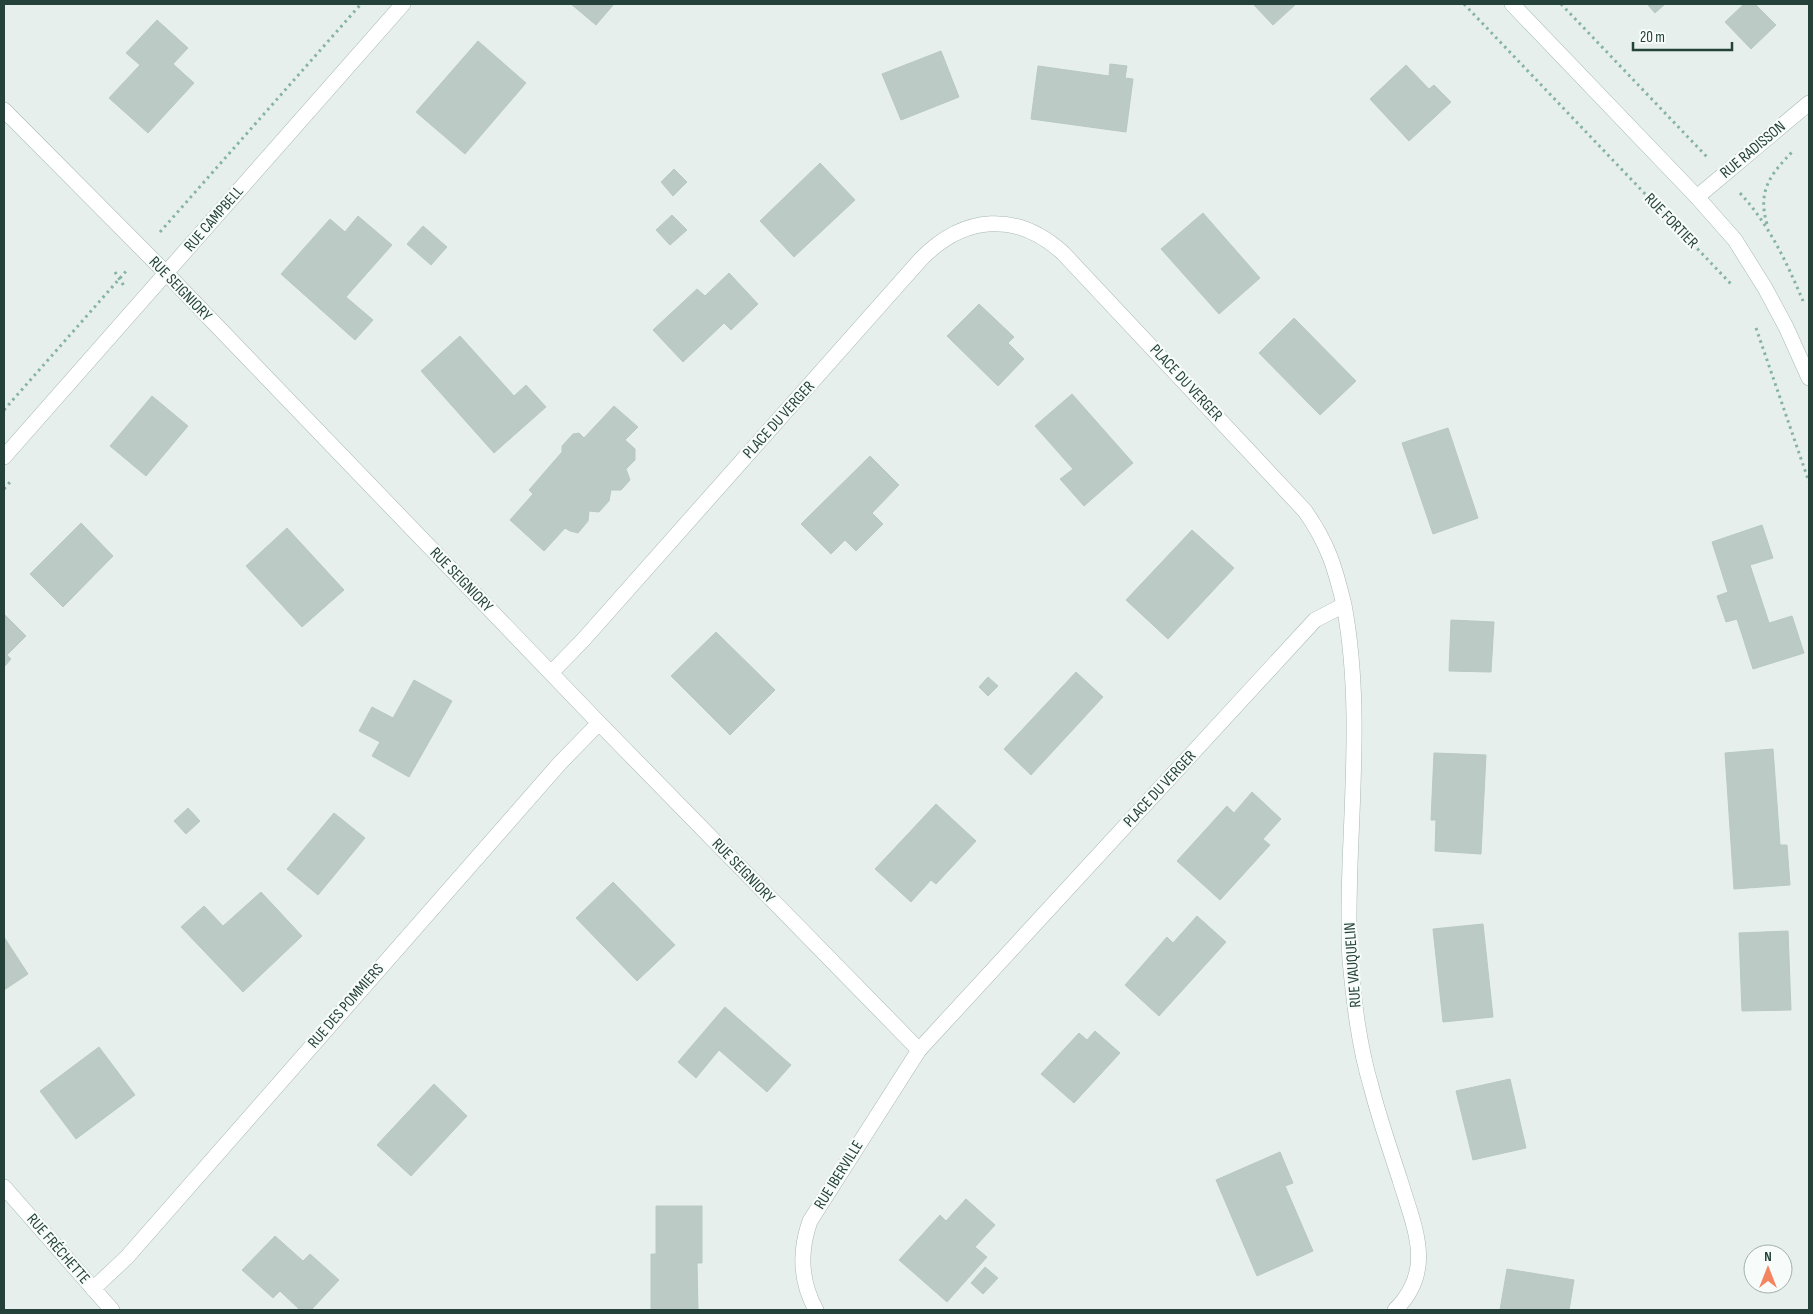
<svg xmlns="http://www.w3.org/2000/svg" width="1813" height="1314" viewBox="0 0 1813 1314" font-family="'Sofia Sans Condensed',sans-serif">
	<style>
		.building { fill: #bbcac4; stroke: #b8c9c2 }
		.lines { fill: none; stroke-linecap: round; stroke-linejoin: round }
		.street-casing { stroke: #a8b8b2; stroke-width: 16 }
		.secondary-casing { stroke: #a4bbb3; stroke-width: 16 }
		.path { stroke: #86b3a5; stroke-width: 3; stroke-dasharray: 2.5 4; stroke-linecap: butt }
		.street { stroke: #fff; stroke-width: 15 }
		.secondary { stroke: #fff; stroke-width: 15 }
		.labels { text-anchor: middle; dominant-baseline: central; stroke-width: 4.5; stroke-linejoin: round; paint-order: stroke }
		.street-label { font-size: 16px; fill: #24423a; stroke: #f7fbf9 }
	</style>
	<rect width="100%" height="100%" fill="#e6efeb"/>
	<!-- building -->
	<path class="building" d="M571,4h43l-18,21z
		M1253,4h43l-23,21z
		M1647,4h18l-10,9z
		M1744,4h11l21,21 -25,24 -26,-27z
		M157,20l31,28 -15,16 21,19 -46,50 -39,-35 31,-33 -14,-12z
		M478,41l48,42 -61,71 -49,-42z
		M941,51l18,46 -58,23 -19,-46z
		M1110,64l17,2 -2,12 8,1 -7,53 -95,-13 7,-53 71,10z
		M1406,65l23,24 5,-4 17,17 -42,39 -39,-42z
		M820,163l35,37 -61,57 -34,-36z
		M674,169l13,13 -14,14 -12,-14z
		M1203,213l57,65 -41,36 -58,-65z
		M672,215l15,15 -17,15 -14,-15z
		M358,216l34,29 -46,52 27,23 -18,20 -74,-66 49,-55 15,13z
		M423,226l24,21 -16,18 -24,-21z
		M729,273l29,31 -27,26 -7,-7 -41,39 -30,-32 44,-41 8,7z
		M979,304l35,33 -6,6 16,16 -26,27 -51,-50z
		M1294,318l62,63 -36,34 -61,-62z
		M460,336l54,60 12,-11 20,22 -52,46 -73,-82z
		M1072,394l61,69 -49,43 -24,-27 13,-10 -38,-43z
		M152,396l36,30 -42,50 -36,-30z
		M614,406l24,21 -13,13 10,9v11l-9,9 4,11 -9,10h-10l-2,11 -10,11 -10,-1 -1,10 -10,12 -8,-2 -5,-3 -21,23 -34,-31 23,-26 -4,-4 33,-38v-6l11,-12 6,-1 5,5z
		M1448,428l30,90 -45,16 -31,-91z
		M870,456l29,29 -27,28 11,11 -27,27 -11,-11 -14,14 -30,-30z
		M81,523l32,33 -50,51 -33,-33z
		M1762,525l11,33 -23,7 19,58 23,-7 12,37 -51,16 -16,-50 -11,3 -9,-26 11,-4 -16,-50z
		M287,528l57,62 -42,37 -56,-61z
		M1192,530l42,38 -66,71 -42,-39z
		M4,614l22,22 -19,19 4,4 -7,8z
		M1451,620l43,2 -3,50 -42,-1z
		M716,632l59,58 -45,45 -59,-59z
		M1076,672l27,25 -72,78 -27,-26z
		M988,677l10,9 -10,10 -9,-9z
		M414,680l38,21 -43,76 -37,-21 8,-14 -21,-11 13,-24 21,11z
		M1773,749l7,96h7l3,40 -56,4 -9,-136z
		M1434,753l52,2 -5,99 -46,-3 1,-31h-5z
		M1252,792l29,27 -18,20 7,6 -50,55 -43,-39 50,-55 7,7z
		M936,804l40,37 -40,43 -5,-4 -20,22 -36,-33z
		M188,808l12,13 -14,13 -12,-13z
		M334,813l31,25 -47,57 -31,-26z
		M613,882l62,63 -38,36 -61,-63z
		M261,892l41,44 -59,56 -62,-65 23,-21 19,20z
		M1197,916l29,26 -67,74 -34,-31 42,-48 6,6z
		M1483,924l10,93 -50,5 -10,-93z
		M1788,931l3,79 -49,1 -3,-78z
		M4,937l24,37 -24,16z
		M725,1007l66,58 -24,27 -48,-42 -23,28 -18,-16z
		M1095,1031l25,22 -46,50 -33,-29 38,-41 8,7z
		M99,1047l36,48 -59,44 -36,-48z
		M1510,1079l16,69 -53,12 -17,-69z
		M434,1084l33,32 -56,60 -34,-31z
		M1280,1152l13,31 -8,3 28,65 -56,25 -41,-96z
		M966,1199l29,26 -20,22 12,10 -40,45 -48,-42 41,-45 6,6z
		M656,1206h46v57h-5l1,47h-47v-56h5z
		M275,1236l28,25 7,-7 29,26 -28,30h-11l-20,-19 -7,7 -31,-28z
		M985,1267l13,11 -15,16 -12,-11z
		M1507,1269l67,11 -5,30h-69z"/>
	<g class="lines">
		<!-- street casing -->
		<g class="street-casing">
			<path id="street" d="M4,110l162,163 433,450 320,327
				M1697,197l112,-94
				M4,457l399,-453
				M1344,605c16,85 9,174 6,260 -1,31 -2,63 0,95 4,42 9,86 21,126 8,32 19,63 29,94 14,47 36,90 -5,130
				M551,673l33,-34 337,-380c43,-44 96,-48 142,-6l242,258c23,33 30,56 39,94l-29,15 -396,430 -109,171c-11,31 -10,60 6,89
				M4,1187l108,123
				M93,1289l34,-32 433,-494 39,-40"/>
		</g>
		<!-- secondary casing -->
		<g class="secondary-casing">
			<path id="secondary" d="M1512,4l185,193 38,43 30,48 21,39 23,51"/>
		</g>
		<!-- path -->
		<path class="path" d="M1464,4l267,280
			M1561,4l146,153
			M1740,193c30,33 46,68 63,108
			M1767,224c-10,-34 4,-50 26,-73
			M160,232l201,-228
			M115,272l9,14
			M1756,328l53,154
			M4,410l124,-141
			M4,489l6,-7"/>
		<!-- street -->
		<use href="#street" class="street"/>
		<!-- secondary -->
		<use href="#secondary" class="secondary"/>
	</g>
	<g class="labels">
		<!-- street labels -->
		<g class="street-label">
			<text transform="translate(1753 150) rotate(-40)">RUE RADISSON</text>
			<text transform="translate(214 219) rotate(-49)">RUE CAMPBELL</text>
			<text transform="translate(1671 221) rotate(46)">RUE FORTIER</text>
			<text transform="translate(180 289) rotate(46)">RUE SEIGNIORY</text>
			<text transform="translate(1186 383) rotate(47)">PLACE DU VERGER</text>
			<text transform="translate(779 420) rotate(-48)">PLACE DU VERGER</text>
			<text transform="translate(461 580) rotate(46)">RUE SEIGNIORY</text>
			<text transform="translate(1160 789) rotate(-47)">PLACE DU VERGER</text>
			<text transform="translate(743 871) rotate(46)">RUE SEIGNIORY</text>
			<text transform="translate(1353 965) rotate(-94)">RUE VAUQUELIN</text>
			<text transform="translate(346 1006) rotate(-49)">RUE DES POMMIERS</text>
			<text transform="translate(839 1175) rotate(-58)">RUE IBERVILLE</text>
			<text transform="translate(58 1249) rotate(49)">RUE FRÉCHETTE</text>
		</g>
	</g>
	<!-- border -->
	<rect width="1813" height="1314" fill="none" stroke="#24423a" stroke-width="10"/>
	<!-- north arrow -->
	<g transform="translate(1768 1269)"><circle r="24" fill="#f7fbf9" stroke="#a3b1ad"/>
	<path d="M0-4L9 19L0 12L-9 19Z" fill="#f4845f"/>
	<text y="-8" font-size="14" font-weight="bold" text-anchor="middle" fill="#24423a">N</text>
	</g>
	<!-- scale -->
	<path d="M1633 42v8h99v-8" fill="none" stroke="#24423a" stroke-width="2.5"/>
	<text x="1640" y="42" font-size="15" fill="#24423a" stroke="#f7fbf9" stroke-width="4" paint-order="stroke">20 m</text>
</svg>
